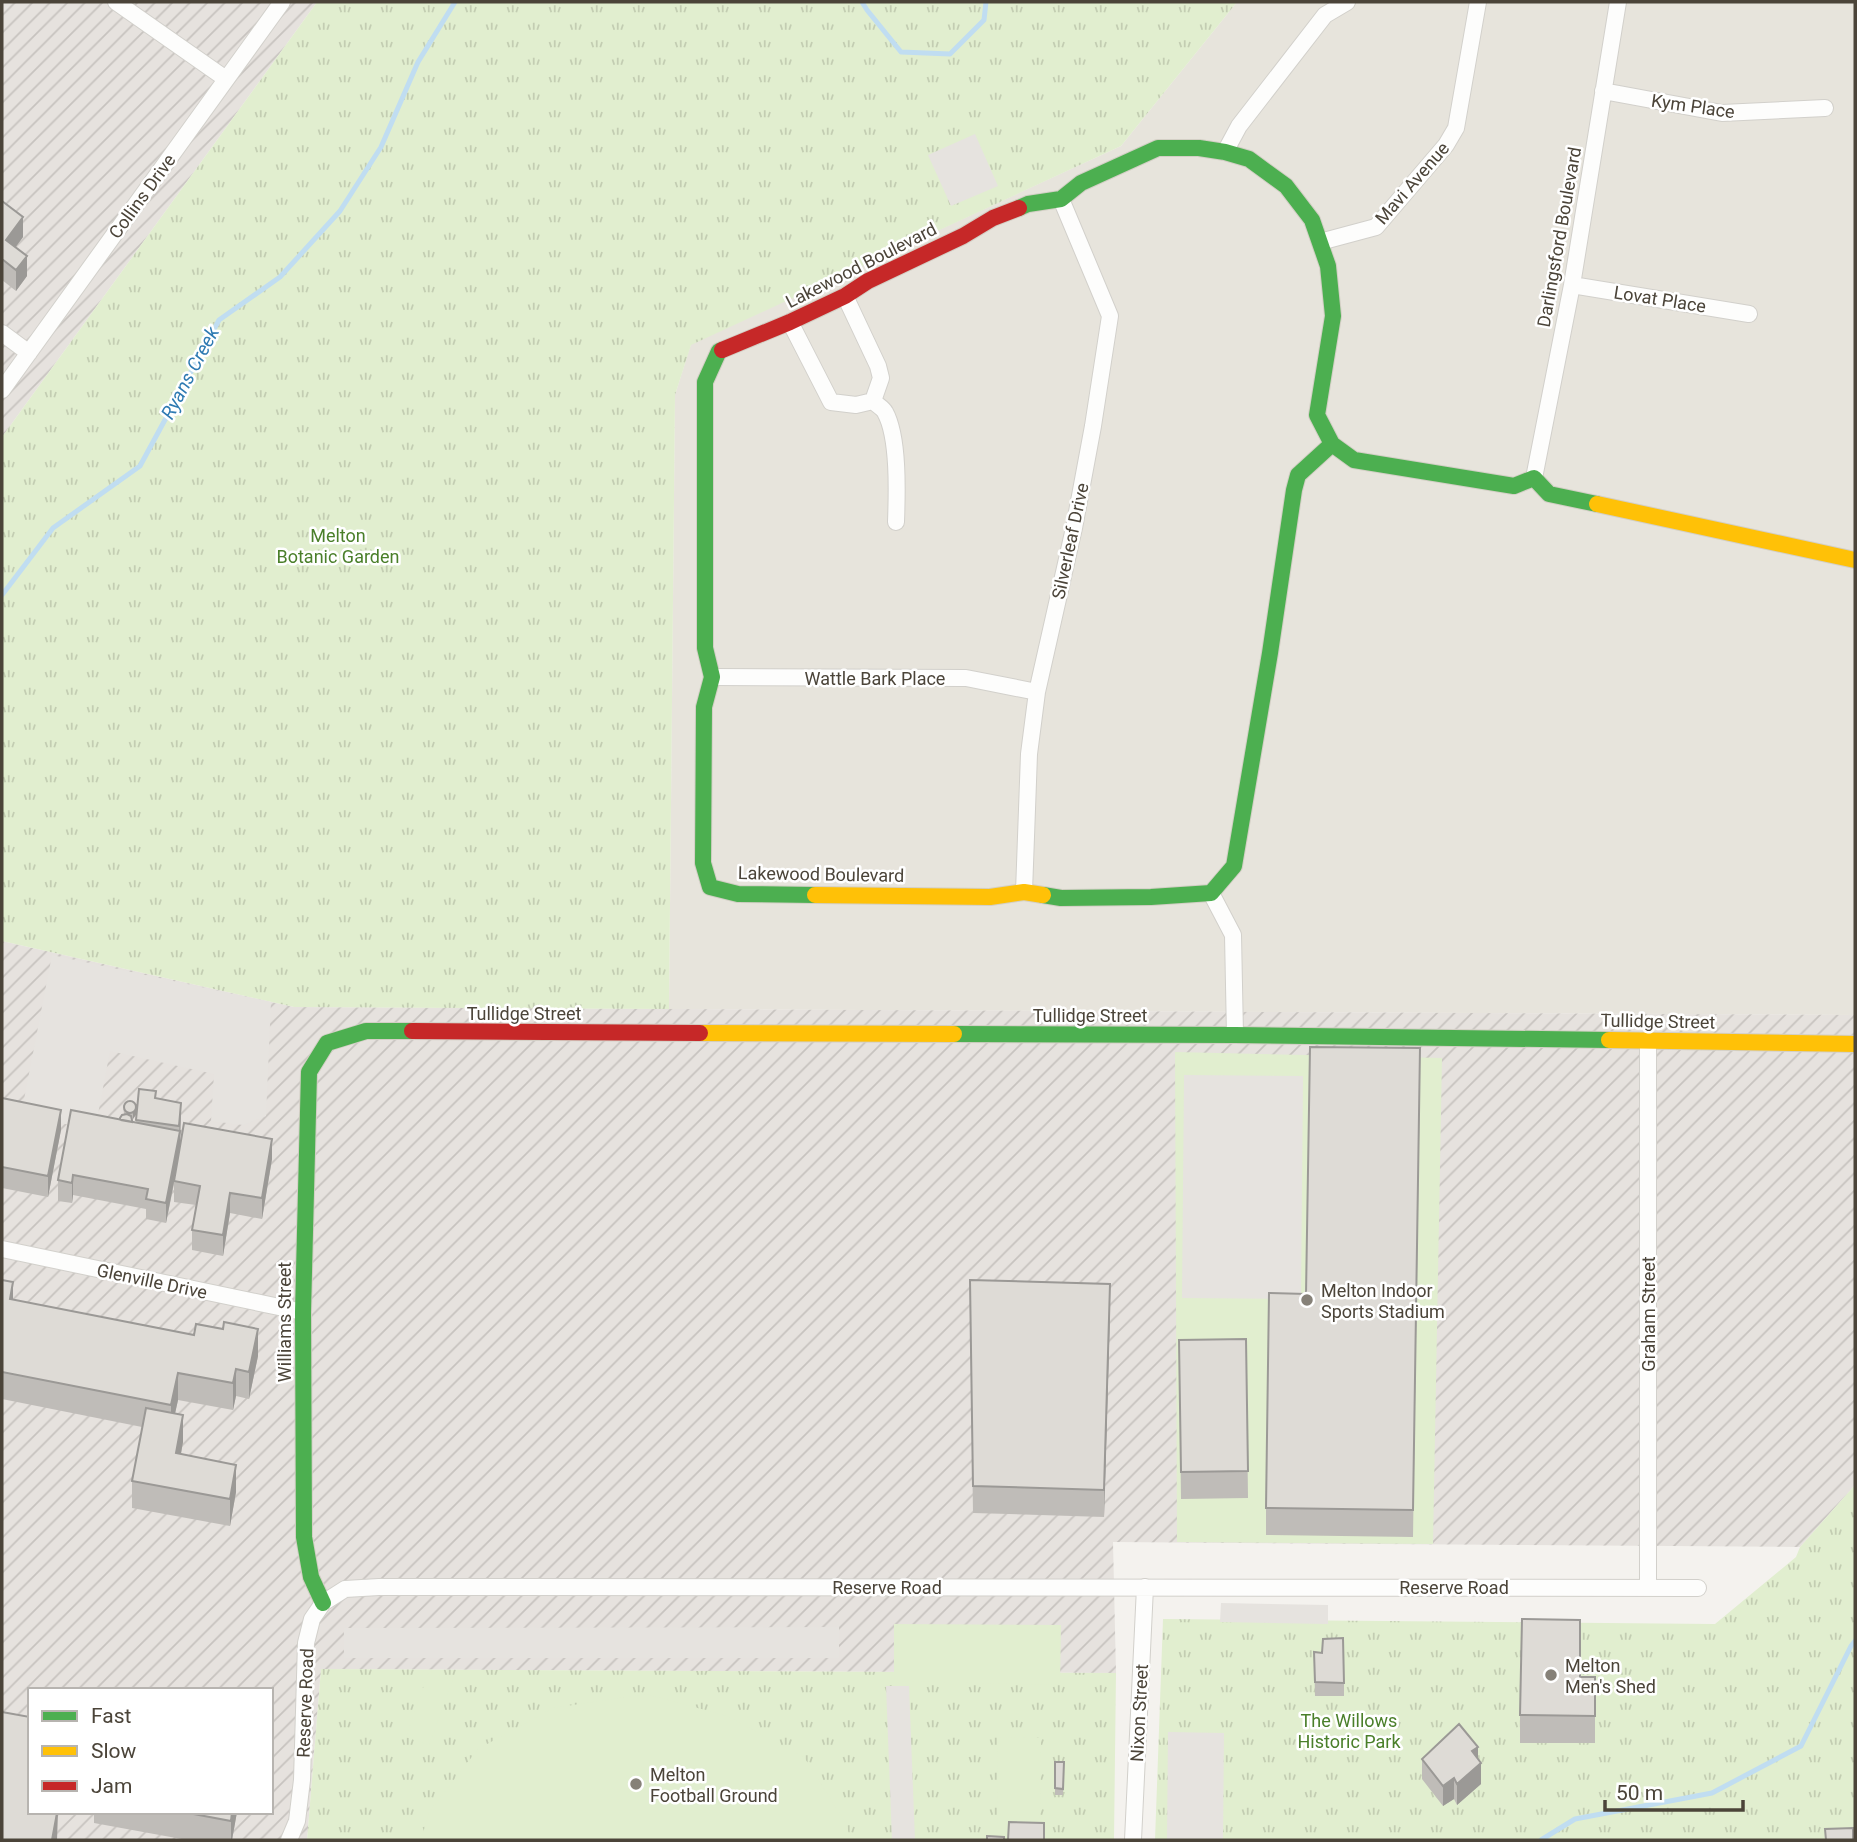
<svg xmlns="http://www.w3.org/2000/svg" width="1857" height="1842" viewBox="0 0 1857 1842" font-family="Roboto,sans-serif">
	<style>
		.residential { fill: #e7e4dc }
		.industrial { fill: url(#industrial-furrows); fill-rule: evenodd }
		.park { fill: url(#park-tufts) }
		.pitch { fill: #e1eecf }
		.parking { fill: #e6e3df }
		.lines { fill: none; stroke-linecap: round; stroke-linejoin: round }
		.stream { stroke: #c0ddf1; stroke-width: 5 }
		.street-casing { stroke: #d2d0cb; stroke-width: 18 }
		.fast-casing { stroke: #d3cfc5; stroke-width: 18 }
		.slow-casing { stroke: #d3cfc5; stroke-width: 18 }
		.jam-casing { stroke: #d3cfc5; stroke-width: 18 }
		.street { stroke: #fdfdfc; stroke-width: 16 }
		.fast { stroke: #4caf50; stroke-width: 16 }
		.slow { stroke: #ffc107; stroke-width: 16 }
		.jam { stroke: #c62828; stroke-width: 16 }
		.wall { fill: #bfbcb8 }
		.shaded-wall { fill: #9b9996 }
		.building { fill: #dedbd6; stroke: #9b9996; stroke-width: 2 }
		.poi-dot { fill: #868178; stroke: #fff; stroke-width: 2.5 }
		.labels { text-anchor: middle; dominant-baseline: central; stroke-width: 5; stroke-linejoin: round; paint-order: stroke }
		.street-label { font-size: 18px; fill: #4b4439; stroke: #fff }
		.park-label { font-size: 18px; fill: #4a7f2a; stroke: #fff }
		.poi-label { font-size: 18px; fill: #4b4439; stroke: #fff; text-anchor: start }
		.water-label { font-size: 19px; font-style: italic; fill: #2e7ab2; stroke: #fff }
	</style>
	<defs>
		<pattern id="industrial-furrows" width="10" height="10" patternUnits="userSpaceOnUse" patternTransform="scale(1.75)"><rect width="10" height="10" fill="#e6e2de"/><path d="M-1 1l2-2M0 10L10 0M9 11l2-2" fill="none" stroke="#c7c3bf"/></pattern>
		<pattern id="park-tufts" width="24" height="20" patternUnits="userSpaceOnUse" patternTransform="scale(1.75)"><rect width="24" height="20" fill="#e1eecf"/><path d="M3 7l-1-3M5 7V3M7 7l1-3M15 17l-1-3M17 17v-4M19 17l1-3" fill="none" stroke="#c3cdb2"/></pattern>
	</defs>
	<rect width="100%" height="100%" fill="#f4f2ee"/>
	<!-- residential -->
	<path class="residential" d="M1237,2h618v1013l-1186,-6 6,-614 16,-51 430,-198z"/>
	<!-- industrial -->
	<path class="industrial" d="M2,2h315l-315,435z
		M2,941l292,66 1561,8v470l-55,62 -687,-5 3,131 -795,-4 -14,171h-305zM30,1690h241v122h-241z"/>
	<!-- park -->
	<path class="park" d="M317,2h920l-116,144 -430,199 -16,50 -6,614 -375,-2 -292,-66v-504z
		M1855,1485v352l-38,3h-662l8,-221 552,5 81,-67 4,-10z
		M321,1669l795,4 -2,167h-807z"/>
	<!-- pitch -->
	<path class="pitch" d="M1175,1052l267,6 -9,486 -256,-2z
		M894,1624l167,1 -1,60 -166,-4z
		M429,1671l24,9 -24,65 -23,-8z
		M646,1694l81,22 77,41 43,68 3,15h-429l8,-28 49,-63 75,-41z
		M998,1737l43,1 -1,91 -43,-1z"/>
	<!-- parking -->
	<path class="parking" d="M975,134l23,52 -47,20 -23,-51z
		M52,955l219,47 -5,114 -23,9 -32,-4 3,-47 -104,-23 -15,79 -74,-15z
		M1184,1075l119,1 -2,223 -119,-1z
		M1221,1603l107,2v19l-108,-2z
		M839,1627v31h-495v-30z
		M886,1686h23l6,154h-23z
		M1168,1732l56,1 -1,107h-56z"/>
	<g class="lines">
		<!-- stream -->
		<path class="stream" d="M862,2l5,8 34,42 49,2 34,-34 2,-18
			M2,595l51,-67 87,-62 79,-146 61,-43 60,-66 41,-64 37,-85 37,-60
			M1541,1840l34,-21 137,-26 89,-47 50,-100 4,-5"/>
		<!-- street casing -->
		<g class="street-casing">
			<path id="street" d="M116,2l110,77
				M1603,91l119,22 103,-5
				M1225,152l14,-26 86,-111 22,-13
				M1320,242l56,-15 70,-82 10,-17 22,-126
				M1572,285l177,29
				M790,322l41,80 25,3 17,-4 8,-23 -3,-12 -33,-70
				M2,333l27,20
				M2,390l280,-388
				M873,401c4,4 10,7 12,11 14,25 12,82 11,110
				M1534,478l38,-193 46,-283
				M712,677l254,1 71,14
				M1024,892l5,-138 8,-62 37,-164 19,-102 17,-110 -49,-117
				M1211,893l22,42 2,100
				M1648,1040v548
				M2,1249l301,63
				M289,1840l8,-19 5,-41 4,-137 6,-24 11,-16 22,-14 34,-2 1319,1
				M1133,1840l12,-253"/>
		</g>
		<!-- fast casing -->
		<g class="fast-casing">
			<path id="fast" d="M1019,208l9,-4 33,-5 20,-16 77,-35h41l26,4 24,7 37,27 26,34 16,46 5,50 -16,99 15,29 22,16 160,26 20,-8 15,16 48,10
				M722,350l-3,1 -14,31v266l7,29 -8,30 -1,156 7,24 28,7 77,1
				M1043,895l18,3 90,-1 60,-4 23,-27 36,-213 24,-163 4,-15 34,-31
				M954,1034l281,1 374,5
				M323,1603l-12,-26 -7,-40 -1,-225 6,-240 18,-29 39,-12h46"/>
		</g>
		<!-- slow casing -->
		<g class="slow-casing">
			<path id="slow" d="M1597,504l258,56
				M815,895l175,2 34,-5 19,3
				M700,1033l254,1
				M1609,1040l246,4"/>
		</g>
		<!-- jam casing -->
		<g class="jam-casing">
			<path id="jam" d="M722,350l68,-28 55,-26 23,-15 95,-45 30,-18 26,-10
				M412,1031l288,2"/>
		</g>
		<!-- street -->
		<use href="#street" class="street"/>
		<!-- fast -->
		<use href="#fast" class="fast"/>
		<!-- slow -->
		<use href="#slow" class="slow"/>
		<!-- jam -->
		<use href="#jam" class="jam"/>
	</g>
	<!-- wall -->
	<path class="wall" d="M2,201l21,36 -7,10 11,29 -11,15 -14,-11z
		M1420,1076l-7,461 -147,-2v-27l40,-214z
		M139,1089l17,9 25,5 -1,43 92,13 -10,60 -32,-6 -7,43 -31,-6v-20l4,-25 -22,-3v-18l-8,39 -20,-4v-10l-73,-14 -1,8 -14,-2v-21l62,-60 4,-6 -1,-9 13,-1 -3,15h-1v3h4z
		M2,1098l59,32 -13,67 -46,-9z
		M2,1280l11,19 245,57 -9,43 -13,-3 -3,14 -55,-10 -3,13 8,29 -2,12 55,38 -6,34 -98,-18v-27l10,-54 -140,-28z
		M970,1307l140,4 -6,206 -131,-4z
		M1246,1339l2,159 -67,1 -2,-159z
		M1314,1652l30,31v13h-29z
		M1580,1677h15v66h-75v-28z
		M1422,1759h56l3,25 -24,21 -3,-6 -11,7 -21,-27z
		M1055,1762h9l-1,33h-8z
		M94,1812h143l-5,28h-45l-93,-17z"/>
	<!-- shaded-wall -->
	<path class="shaded-wall" d="M23,217v20l-17,23v-20z
		M27,256v20l-11,15v-21z
		M181,1103l-1,48 -14,72v-20l13,-70z
		M136,1109v6l-3,4v-7z
		M61,1110v20l-13,67v-21z
		M272,1139v20l-10,60v-21z
		M73,1175v20l-1,8v-20z
		M230,1193v20l-7,43v-21z
		M13,1282v27l-3,-10z
		M1110,1284v27l-6,206v-27z
		M258,1329v27l-9,43v-27z
		M236,1369v27l-3,14v-27z
		M178,1373v27l-7,32v-27z
		M183,1415v27l-7,38v-27z
		M236,1465v27l-6,34v-27z
		M1478,1747v19l3,-3v21l-24,21v-21l15,-33z
		M1454,1778v21l-11,7v-20z
		M53,1812h5l-1,28h-5z
		M232,1812h5l-5,28h-1v-19z"/>
	<!-- building -->
	<path class="building" d="M2,201l21,16 -17,23 21,16 -11,14 -14,-11z
		M1310,1047l110,1 -7,462 -147,-2 3,-215 37,1z
		M139,1089l17,2 -1,7 26,5 -2,23 -43,-6z
		M2,1098l59,12 -13,66 -46,-9z
		M124 1107a6 6 0 1 1 12 0a6 6 0 1 1-12 0Z
		M71,1110l109,21 -14,72 -20,-4 2,-10 -75,-14 -1,8 -14,-3z
		M127,1114l4,2 1,4v2l-12,-2v-2l2,-3z
		M184,1123l88,16 -10,59 -32,-5 -7,42 -31,-5 8,-44 -26,-5z
		M2,1280l11,2 -3,17 184,36 2,-11 27,5 1,-7 34,7 -9,43 -13,-3 -3,14 -55,-10 -7,32 -169,-33z
		M970,1280l140,4 -6,206 -131,-4z
		M1246,1339l2,132 -67,1 -2,-132z
		M146,1408l37,7 -7,38 60,12 -6,34 -98,-18z
		M1522,1619l58,1v57h15v39l-75,-1z
		M1343,1638l1,45 -29,-1 -1,-30 8,1 1,-14z
		M2,1712l28,5v95l27,1 -5,27h-50z
		M1459,1724l19,23 -6,4 9,12 -24,21 -3,-6 -11,8 -21,-27z
		M1055,1762h9l-1,27 -8,-1z
		M183,1812h49l-1,9z
		M1009,1822l35,1v17h-36z
		M1853,1828v12h-27l-1,-11z
		M987,1836l17,1v3h-17z"/>
	<!-- markers -->
	<g class="poi-dot">
		<circle cx="1307" cy="1300" r="7"/>
		<circle cx="1551" cy="1675" r="7"/>
		<circle cx="636" cy="1784" r="7"/>
	</g>
	<g class="labels">
		<!-- street labels -->
		<g class="street-label">
			<text transform="translate(1693 106) rotate(8)">Kym Place</text>
			<text transform="translate(1412 183) rotate(-49)">Mavi Avenue</text>
			<text transform="translate(142 196) rotate(-54)">Collins Drive</text>
			<text transform="translate(1559 237) rotate(-80)">Darlingsford Boulevard</text>
			<text transform="translate(861 265) rotate(-27)">Lakewood Boulevard</text>
			<text transform="translate(1660 299) rotate(9)">Lovat Place</text>
			<text transform="translate(1070 541) rotate(-78)">Silverleaf Drive</text>
			<text x="875" y="678">Wattle Bark Place</text>
			<text transform="translate(821 874) rotate(1)">Lakewood Boulevard</text>
			<text x="524" y="1013">Tullidge Street</text>
			<text x="1090" y="1015">Tullidge Street</text>
			<text transform="translate(1658 1021) rotate(1)">Tullidge Street</text>
			<text transform="translate(152 1281) rotate(12)">Glenville Drive</text>
			<text transform="translate(1648 1314) rotate(-90)">Graham Street</text>
			<text transform="translate(284 1322) rotate(-90)">Williams Street</text>
			<text x="887" y="1587">Reserve Road</text>
			<text x="1454" y="1587">Reserve Road</text>
			<text transform="translate(305 1703) rotate(-88)">Reserve Road</text>
			<text transform="translate(1139 1713) rotate(-87)">Nixon Street</text>
		</g>
		<!-- park labels -->
		<g class="park-label">
			<text x="338" y="535">Melton<tspan x="338" dy="21">Botanic Garden</tspan></text>
			<text x="1349" y="1720">The Willows<tspan x="1349" dy="21">Historic Park</tspan></text>
		</g>
		<!-- poi labels -->
		<g class="poi-label">
			<text x="1321" y="1290">Melton Indoor<tspan x="1321" dy="21">Sports Stadium</tspan></text>
			<text x="1565" y="1665">Melton<tspan x="1565" dy="21">Men's Shed</tspan></text>
			<text x="650" y="1774">Melton<tspan x="650" dy="21">Football Ground</tspan></text>
		</g>
		<!-- water labels -->
		<g class="water-label">
			<text transform="translate(190 373) rotate(-62)">Ryans Creek</text>
		</g>
	</g>
	<!-- border -->
	<rect width="1857" height="1842" fill="none" stroke="#4b4439" stroke-width="7"/>
	<!-- legend -->
	<rect x="28" y="1688" width="245" height="126" fill="#ffffff" stroke="#b7b4b0" stroke-width="2"/>
	<rect x="42" y="1711" width="35" height="10" fill="#4caf50" stroke="#b7b4b0" stroke-width="2"/>
	<text x="91" y="1723" font-size="21" fill="#4b4439">Fast</text>
	<rect x="42" y="1746" width="35" height="10" fill="#ffc107" stroke="#b7b4b0" stroke-width="2"/>
	<text x="91" y="1758" font-size="21" fill="#4b4439">Slow</text>
	<rect x="42" y="1781" width="35" height="10" fill="#c62828" stroke="#b7b4b0" stroke-width="2"/>
	<text x="91" y="1793" font-size="21" fill="#4b4439">Jam</text>
	<!-- scale -->
	<path d="M1605 1800v10h138v-10" fill="none" stroke="#4b4439" stroke-width="3.5"/>
	<text x="1616" y="1800" font-size="21" fill="#4b4439" stroke="#ffffff" stroke-width="5" paint-order="stroke">50 m</text>
</svg>
